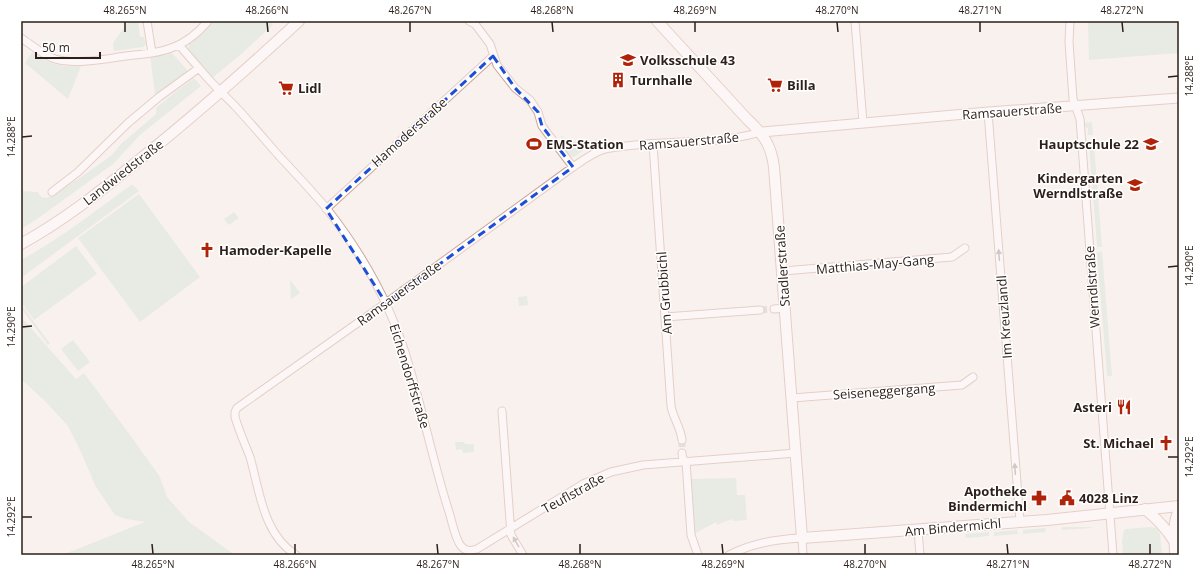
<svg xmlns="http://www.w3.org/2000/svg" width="1200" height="576" viewBox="0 0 1200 576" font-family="'Open Sans',sans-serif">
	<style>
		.green { fill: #d2e4d4 }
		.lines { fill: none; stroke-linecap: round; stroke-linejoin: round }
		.minor-tunnel { stroke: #d0c7c3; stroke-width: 7; stroke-dasharray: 7 3.5; stroke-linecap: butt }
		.minor-casing { stroke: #cca798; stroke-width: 9 }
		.tertiary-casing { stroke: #cca798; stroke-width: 11 }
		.secondary-casing { stroke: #cca798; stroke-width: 12 }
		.minor { stroke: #fff; stroke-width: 7 }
		.tertiary { stroke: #fff; stroke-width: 9 }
		.secondary { stroke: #fff; stroke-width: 10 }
		.oneway { fill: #a09a98 }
		.marked { fill: none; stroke: #1d4ed8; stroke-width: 3; stroke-dasharray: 8 5; stroke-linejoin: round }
		.ticks { fill: none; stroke: #2d1f19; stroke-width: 1.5 }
		.labels { text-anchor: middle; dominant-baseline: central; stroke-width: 3; stroke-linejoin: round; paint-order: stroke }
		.poi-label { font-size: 13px; font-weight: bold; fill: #2d1f19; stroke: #fff; text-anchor: start }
		.street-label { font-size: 13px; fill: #2d1f19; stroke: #fff }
		.neatline { fill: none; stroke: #2d1f19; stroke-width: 1.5 }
		.ticks-label { font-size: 10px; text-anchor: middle; fill: #2d1f19 }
	</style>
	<rect width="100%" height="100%" fill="#f9f1ee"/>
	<!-- green -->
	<path class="green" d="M129,21h9l2,16h4l2,7 -3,3 -29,4 -1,-8z
		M214,21h56l3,4 -34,31 -27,22 -22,-25 -2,-4 1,-5 13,-10z
		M1088,21h91v32l-90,7z
		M32,52c18,12 26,15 49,14l-13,33 -43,-36z
		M171,52l17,19 -32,25 -1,-2 -5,-38z
		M194,78l7,8 -61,49 -27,29 -76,55 -16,10v-38l17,1 3,5 6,1 37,-23 28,-20 8,-10 36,-31v-6l13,-11z
		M1092,122l1,13h-5v-7l-3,-1 -1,-4z
		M560,135c15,10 20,8 37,4v2l-8,5 -15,11 -5,-1 -5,-6 1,-8z
		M1094,144l8,103h-4l-1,-2 -8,-100z
		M131,185h2l6,6 -118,87v-18c39,-21 74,-49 110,-75z
		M139,194l61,83 -60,45 -62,-84z
		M234,212l5,6 -10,7 -5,-6z
		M76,246l21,28 -63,46 -13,-18v-15z
		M1102,251l10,125h-4l-1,-1 -10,-122z
		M290,280l10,13 -9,6z
		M527,296l1,9 -9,1 -1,-9z
		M21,304l27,37 2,2 -2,2 -27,-37z
		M21,317l55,62 8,-6 49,66 27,38 7,20 22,25 46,33h-173l83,-33 -19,-3 -11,-4 -19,-28 -16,-37 -12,-24 -23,-25 -24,-22z
		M73,340l17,22 -12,9 -17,-22z
		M455,442h9l1,2h9v8l-11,1 -1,-4 -6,1z
		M736,478l1,17h8l2,25 -14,1 -1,-2 -15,6 -1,-3 -22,12 -3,-55z
		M1062,527h29l1,1 -30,2z
		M1150,527l7,1 3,6 2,21h-39l-1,-14 2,-11 2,-1z
		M1045,528l1,4 -23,2v-4z
		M1017,530l1,4 -24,2v-4z
		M989,532v4l-23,2 -1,-4z"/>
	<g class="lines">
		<!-- minor-tunnel -->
		<path class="minor-tunnel" d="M760,310l14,-1
			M682,440v13"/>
		<!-- minor casing -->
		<g class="minor-casing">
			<path id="minor" d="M147,21l5,32
				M469,21l6,3 15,20 7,21 18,23 15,12 8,12 4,14 31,41
				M855,21l8,102
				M1070,21l-1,21 4,57 7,20 33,436
				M21,38c11,7 22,17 34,21 21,6 49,0 71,-3 15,-2 31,-2 45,-8 15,-5 27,-15 37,-27
				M179,45l20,23
				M988,112l32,409
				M653,144l18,262c2,12 10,22 11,34
				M52,192l26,-20 50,-49 31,-26 40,-29c11,14 23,25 35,37 16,17 31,35 46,52 16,17 32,34 47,52 37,47 67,102 83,160 14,47 24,96 39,143 3,9 6,27 12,34 5,6 10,5 16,3l106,-65 28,-12 32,-7 153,-12
				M326,209l167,-153
				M783,271l169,-14 13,-9
				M774,309l11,-1
				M665,317l95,-7
				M792,398l170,-13 11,-8
				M502,411l9,124 12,20
				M682,453l1,9
				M686,461l5,74 7,20
				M918,530l2,25
				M296,555c-33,-21 -36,-63 -46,-98 -5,-13 -11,-26 -15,-40v-5l2,-4 149,-105 187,-136c9,-6 18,-13 29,-17 13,-4 28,-4 43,-6 38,-3 79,-1 116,-12
				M729,555c23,-12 47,-16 73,-17l1,17"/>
		</g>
		<!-- tertiary casing -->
		<g class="tertiary-casing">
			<path id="tertiary" d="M761,132l227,-20 191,-14"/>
		</g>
		<!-- secondary casing -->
		<g class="secondary-casing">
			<path id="secondary" d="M657,21l90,98c16,15 24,25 27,48l28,371 245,-18 132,-14
				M21,244c42,-23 81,-54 118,-84 55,-44 108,-91 160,-139
				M1145,509c12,10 21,19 29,32
				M1175,555c0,-15 -3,-31 4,-45"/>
		</g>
		<!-- minor -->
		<use href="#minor" class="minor"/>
		<!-- tertiary -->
		<use href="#tertiary" class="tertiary"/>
		<!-- secondary -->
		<use href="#secondary" class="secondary"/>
	</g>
	<!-- one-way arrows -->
	<defs><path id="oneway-solid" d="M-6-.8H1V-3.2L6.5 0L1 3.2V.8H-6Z"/></defs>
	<g class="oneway">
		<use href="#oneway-solid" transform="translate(999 255) rotate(-94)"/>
		<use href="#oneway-solid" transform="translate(1015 469) rotate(-94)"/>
		<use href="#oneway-solid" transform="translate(516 542) rotate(-120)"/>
	</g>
	<!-- marked area -->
	<path d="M0 0H1200V576H0ZM493,56l22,32 23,24 4,14 31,41 -187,136 -60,-94z" fill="#f9f1ee" fill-opacity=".55" fill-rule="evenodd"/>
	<path class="marked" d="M493,56l22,32 23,24 4,14 31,41 -187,136 -60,-94z"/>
	<!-- ticks -->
	<path class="ticks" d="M125,22v10M267,22l1,10M410,22v10M552,22l1,10M695,22v10M837,22l1,10M980,22v10M1122,22l1,10M1168,77l10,-1M22,137l10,-1M1168,267l10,-1M22,327l10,-1M1168,457h10M22,517h10M152,544l1,10M295,544v10M437,544l1,10M580,544v10M722,544l1,10M865,544v10M1007,544l1,10M1150,544v10"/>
	<!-- icons -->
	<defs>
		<g id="school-bare" transform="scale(1.2)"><path d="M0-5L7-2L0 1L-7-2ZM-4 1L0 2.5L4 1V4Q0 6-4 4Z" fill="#b02308" stroke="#fff" stroke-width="2.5" paint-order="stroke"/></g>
		<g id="building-bare" transform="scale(1.2)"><path d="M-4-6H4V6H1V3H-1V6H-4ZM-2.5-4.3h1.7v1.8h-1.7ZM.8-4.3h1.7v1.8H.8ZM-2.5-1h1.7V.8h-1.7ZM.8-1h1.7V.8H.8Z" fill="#b02308" stroke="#fff" stroke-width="2.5" paint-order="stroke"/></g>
		<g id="supermarket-bare" transform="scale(1.2)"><path d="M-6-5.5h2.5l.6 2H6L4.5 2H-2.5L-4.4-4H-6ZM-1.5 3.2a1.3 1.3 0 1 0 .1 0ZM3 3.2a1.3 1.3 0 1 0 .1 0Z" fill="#b02308" stroke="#fff" stroke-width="2.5" paint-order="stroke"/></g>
		<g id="stadium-bare" transform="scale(1.2)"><path d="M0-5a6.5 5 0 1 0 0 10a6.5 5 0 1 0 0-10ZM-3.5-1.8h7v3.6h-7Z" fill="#b02308" stroke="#fff" stroke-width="2.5" paint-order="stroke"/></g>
		<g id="church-bare" transform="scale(1.2)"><path d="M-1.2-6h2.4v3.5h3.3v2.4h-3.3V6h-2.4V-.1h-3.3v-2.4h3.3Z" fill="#b02308" stroke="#fff" stroke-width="2.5" paint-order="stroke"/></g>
		<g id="restaurant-bare" transform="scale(1.2)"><path d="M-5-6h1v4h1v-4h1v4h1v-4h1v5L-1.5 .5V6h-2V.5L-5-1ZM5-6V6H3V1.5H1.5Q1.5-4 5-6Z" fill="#b02308" stroke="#fff" stroke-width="2.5" paint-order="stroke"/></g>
		<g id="pharmacy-bare" transform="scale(1.2)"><path d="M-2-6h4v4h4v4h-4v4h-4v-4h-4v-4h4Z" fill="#b02308" stroke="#fff" stroke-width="2.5" paint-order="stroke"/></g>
		<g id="civic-bare" transform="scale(1.2)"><path d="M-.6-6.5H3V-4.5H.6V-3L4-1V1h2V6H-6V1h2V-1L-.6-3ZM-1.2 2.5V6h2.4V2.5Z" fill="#b02308" stroke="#fff" stroke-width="2.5" paint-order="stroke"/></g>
	</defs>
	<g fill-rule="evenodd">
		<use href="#school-bare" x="628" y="60"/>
		<use href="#building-bare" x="618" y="80"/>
		<use href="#supermarket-bare" x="775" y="85"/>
		<use href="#supermarket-bare" x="286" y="88"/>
		<use href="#stadium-bare" x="534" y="144"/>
		<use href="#school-bare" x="1151" y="144"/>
		<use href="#school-bare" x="1135" y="185"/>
		<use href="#church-bare" x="207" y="250"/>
		<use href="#restaurant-bare" x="1124" y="407"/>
		<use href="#church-bare" x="1166" y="443"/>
		<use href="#pharmacy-bare" x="1039" y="498"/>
		<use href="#civic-bare" x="1067" y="498"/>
	</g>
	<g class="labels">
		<!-- poi labels -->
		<g class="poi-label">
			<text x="640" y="60">Volksschule 43</text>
			<text x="630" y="80">Turnhalle</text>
			<text x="787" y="85">Billa</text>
			<text x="298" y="88">Lidl</text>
			<text x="546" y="144">EMS-Station</text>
			<text x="1139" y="144" text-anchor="end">Hauptschule 22</text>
			<text x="1123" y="178" text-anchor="end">Kindergarten<tspan x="1123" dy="15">Werndlstraße</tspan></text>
			<text x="219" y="250">Hamoder-Kapelle</text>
			<text x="1112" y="407" text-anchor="end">Asteri</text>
			<text x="1154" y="443" text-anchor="end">St. Michael</text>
			<text x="1027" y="491" text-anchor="end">Apotheke<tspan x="1027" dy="15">Bindermichl</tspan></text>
			<text x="1079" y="498">4028 Linz</text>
		</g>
		<!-- street labels -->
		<g class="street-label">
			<text transform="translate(1012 111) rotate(-4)">Ramsauerstraße</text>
			<text transform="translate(409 132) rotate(-42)">Hamoderstraße</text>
			<text transform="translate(689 141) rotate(-5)">Ramsauerstraße</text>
			<text transform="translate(123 172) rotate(-38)">Landwiedstraße</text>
			<text transform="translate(875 264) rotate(-5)">Matthias-May-Gang</text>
			<text transform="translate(782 266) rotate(-94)">Stadlerstraße</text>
			<text transform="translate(1092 287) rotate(-94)">Werndlstraße</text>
			<text transform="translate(399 293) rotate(-36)">Ramsauerstraße</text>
			<text transform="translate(664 293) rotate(-94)">Am Grubbichl</text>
			<text transform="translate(1004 317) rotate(-94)">Im Kreuzlandl</text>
			<text transform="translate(410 376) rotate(73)">Eichendorffstraße</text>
			<text transform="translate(884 391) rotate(-4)">Seiseneggergang</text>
			<text transform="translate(573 493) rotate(-29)">Teuflstraße</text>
			<text transform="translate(953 527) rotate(-5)">Am Bindermichl</text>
		</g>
	</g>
	<!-- border -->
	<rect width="1200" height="576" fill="none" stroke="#ffffff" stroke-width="44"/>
	<!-- scale -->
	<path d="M36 52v6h64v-6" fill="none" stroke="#2d1f19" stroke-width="2"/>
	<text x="42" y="52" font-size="12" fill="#2d1f19" stroke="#ffffff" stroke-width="3" paint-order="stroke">50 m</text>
	<rect x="22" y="22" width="1156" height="532" class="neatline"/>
	<g class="ticks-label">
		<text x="125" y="14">48.265°N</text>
		<text x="267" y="14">48.266°N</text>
		<text x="410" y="14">48.267°N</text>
		<text x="552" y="14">48.268°N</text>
		<text x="695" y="14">48.269°N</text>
		<text x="837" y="14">48.270°N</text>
		<text x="980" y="14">48.271°N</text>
		<text x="1122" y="14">48.272°N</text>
		<text transform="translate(1189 76) rotate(-90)" y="4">14.288°E</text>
		<text transform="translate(11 137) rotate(-90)" y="4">14.288°E</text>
		<text transform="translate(1189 266) rotate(-90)" y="4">14.290°E</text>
		<text transform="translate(11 327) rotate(-90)" y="4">14.290°E</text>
		<text transform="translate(1189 457) rotate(-90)" y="4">14.292°E</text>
		<text transform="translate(11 517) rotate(-90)" y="4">14.292°E</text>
		<text x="153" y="568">48.265°N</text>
		<text x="295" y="568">48.266°N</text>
		<text x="438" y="568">48.267°N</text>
		<text x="580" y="568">48.268°N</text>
		<text x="723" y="568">48.269°N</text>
		<text x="865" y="568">48.270°N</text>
		<text x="1008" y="568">48.271°N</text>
		<text x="1150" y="568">48.272°N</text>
	</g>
</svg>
